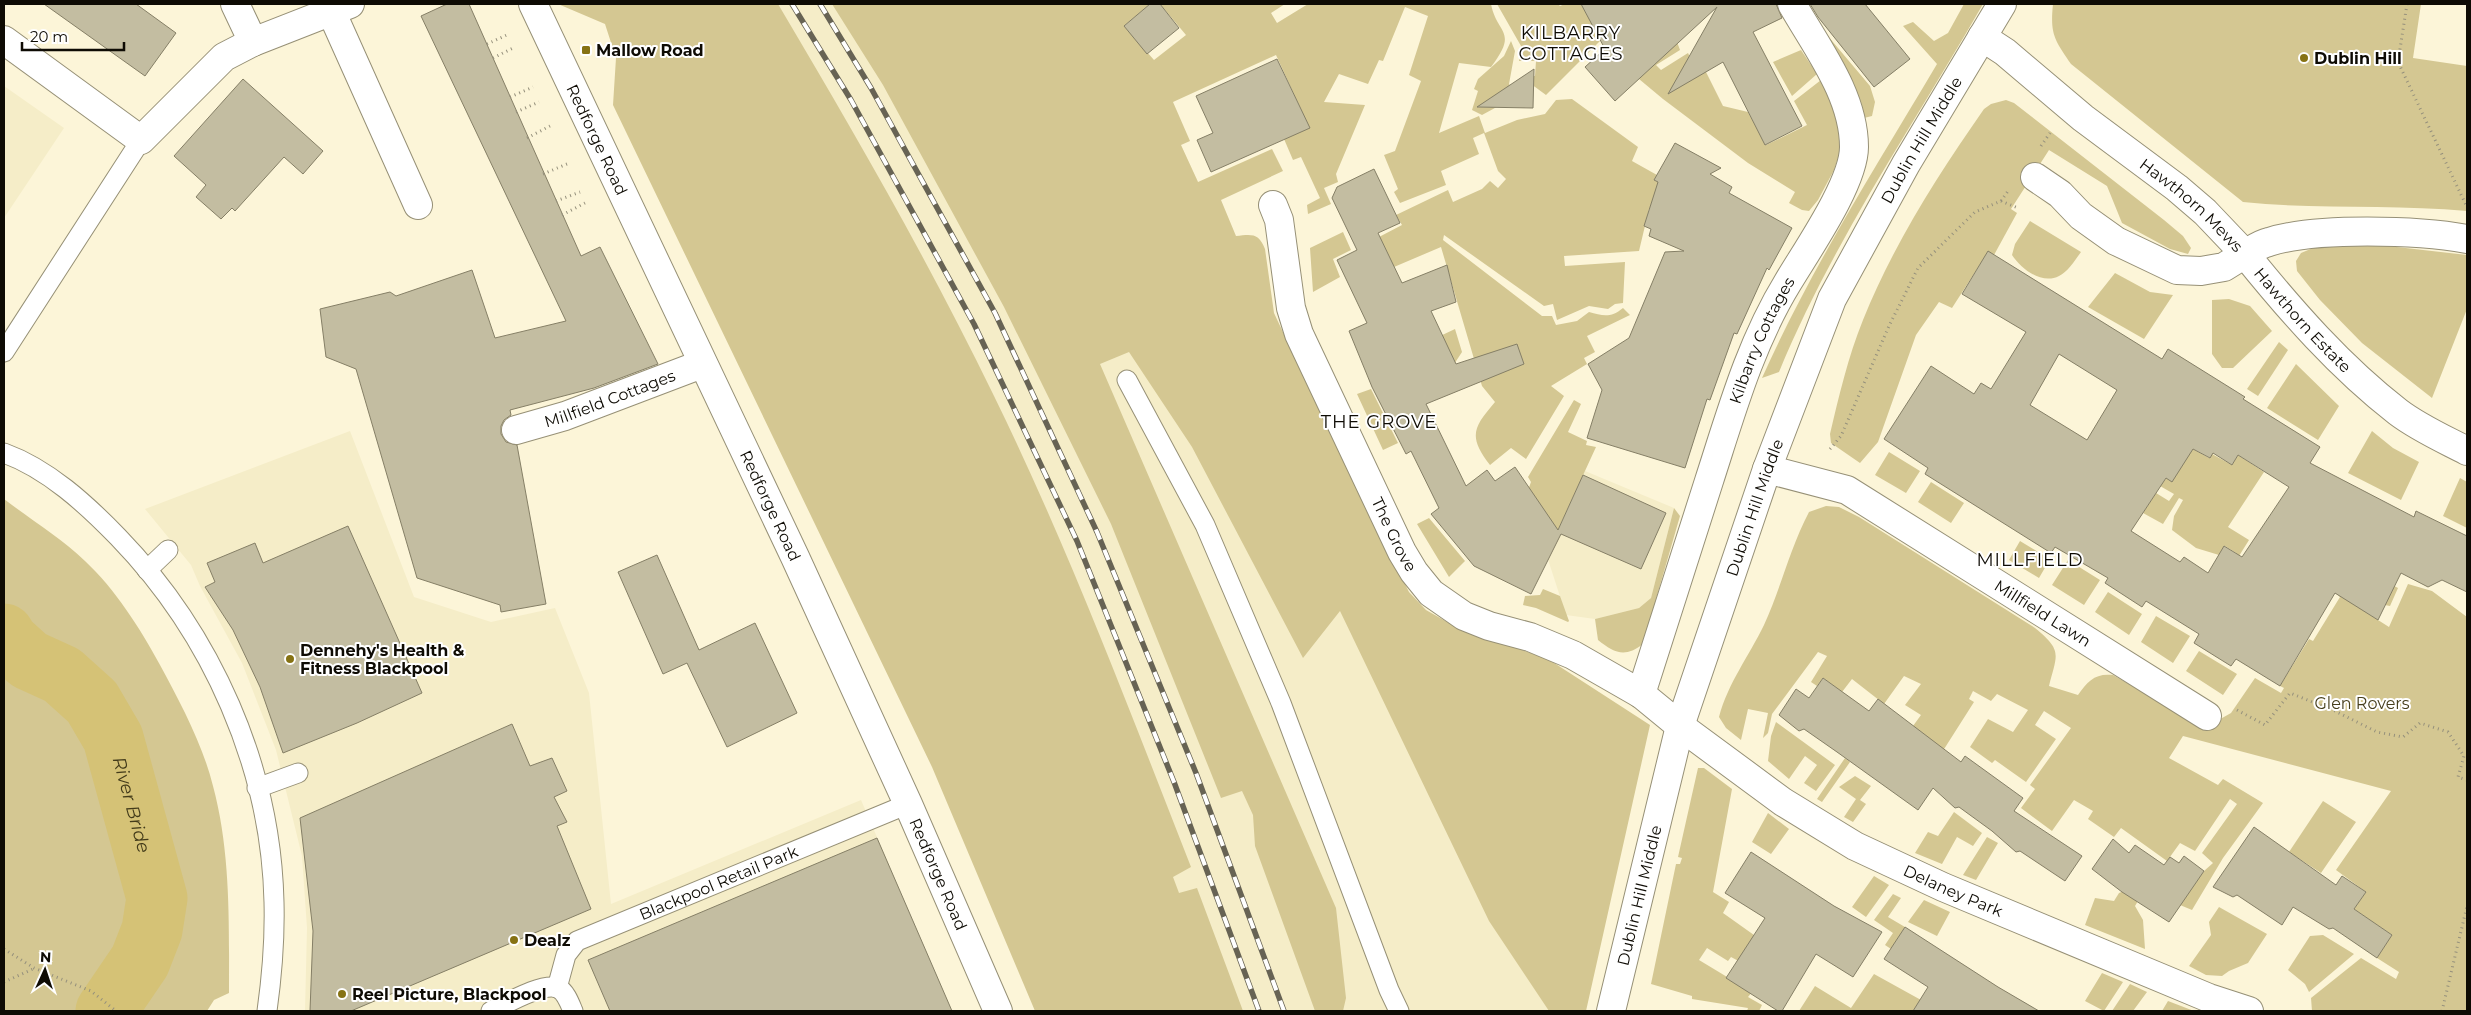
<svg xmlns="http://www.w3.org/2000/svg" width="2471" height="1015" viewBox="0 0 2471 1015" font-family="Montserrat,sans-serif">
	<style>
		.built { fill: #f5edc8 }
		.green { fill: #d4c792 }
		.lines { fill: none; stroke-linecap: round; stroke-linejoin: round }
		.river { stroke: #d5c276; stroke-width: 61 }
		.building { fill: #c3bda1; stroke: #857f66; fill-rule: evenodd }
		.lane-casing { stroke: #969076; stroke-width: 21 }
		.street-casing { stroke: #969076; stroke-width: 30 }
		.secondary-casing { stroke: #969076; stroke-width: 30 }
		.path { stroke: #95907c; stroke-width: 3; stroke-dasharray: 1 4; stroke-linecap: butt }
		.lane { stroke: #fff; stroke-width: 19 }
		.street { stroke: #fff; stroke-width: 28 }
		.secondary { stroke: #fff; stroke-width: 28 }
		.rail-casing { stroke: #676354; stroke-width: 5.5 }
		.rail { stroke: #fff; stroke-width: 4; stroke-dasharray: 11; stroke-linecap: butt }
		.poi-dot { fill: #867214; stroke: #fff; stroke-width: 2 }
		.labels { text-anchor: middle; dominant-baseline: central; stroke-width: 4; stroke-linejoin: round; paint-order: stroke }
		.poi-label { font-size: 16px; font-weight: bold; fill: #0e0b04; stroke: #fff; text-anchor: start }
		.street-label { font-size: 16px; fill: #0e0b04; stroke: #fff }
		.park-label { font-size: 16px; fill: #463e1c; stroke: #fff }
		.neighbourhood-label { font-size: 18px; letter-spacing: 1px; fill: #0e0b04; stroke: #fff }
		.water-label { font-size: 18px; font-style: italic; fill: #433b1a; stroke: #fff }
	</style>
	<rect width="100%" height="100%" fill="#fcf5d8"/>
	<!-- built -->
	<path class="built" d="M714,4h374l83,120 415,887h-404z
		M4,86l60,42 -60,90z
		M350,431l64,166 77,25 64,-14 34,85 22,211 250,-104 91,211h-647l2,-83 -5,-72 -26,-106 -34,-87 -42,-77 -9,-21 -46,-56z
		M1585,471l89,37 -23,90 -12,10 -44,11 -29,-4 -23,-71 14,-12z"/>
	<!-- green -->
	<path class="green" d="M558,4h220c76,128 151,258 216,392 75,153 135,313 197,471l-18,10 6,16 18,-5 46,123h-208l-103,-244 -319,-662 3,-47 -11,-34z
		M832,4h318l-26,22 30,34 32,-25 -26,-31h125l-14,9 6,10 31,-19h183c6,31 28,26 0,63l-32,-4 -20,70 40,-17 6,17 32,-13 28,-6 11,-14 16,-1 66,48 -6,14 25,14 11,13 -9,21h-10l-10,42 -75,5 1,10 60,-4 -2,41 -8,1 -7,5 -19,-3 -32,14 -4,-16 -9,2 -100,-71 -1,5 99,76h10l4,9 21,-4 12,-9c14,4 22,6 34,-4l7,7 -43,21 8,16 -11,6 3,6 -36,22 13,10 -38,63 -15,-11 -21,17c-22,-29 -17,-37 5,-63l-13,-16 -41,-139 -47,20 -15,-30 23,-12 -6,-10 52,-25 5,12 29,-13 8,-8 8,7 8,-9 -8,-8 -14,-38 -11,5 6,16 -38,17 5,14 -46,18 -6,-11 4,-3 -14,-34 11,-4 26,-70 -12,-6 19,-59 -23,-9 -22,54 -4,-1 -11,24 -29,-10 -15,28 41,3 -29,69 2,8 -14,6 7,16 -23,10 -1,-9 13,-7 -19,-41 -8,3 -9,-21 25,-12 -33,-72 -103,47 17,39 -9,4 17,37 74,-33 11,22 -62,29 15,36c16,-2 23,-3 29,13l9,64 71,152 64,127 17,18 30,17 92,32 102,66 -64,286h-37l-60,-90 -149,-310 -37,47 -111,-211 -63,-95 -29,12 236,544 10,90 -3,13h-28l-60,-165 -2,-31 -11,-24 -21,7 -110,-274 -107,-217 -121,-222z
		M1497,4h61l2,2 5,-2h16l8,14 20,-10 -2,-4h60l-3,3 16,43 -24,15 5,5 27,-17 3,6 6,-5 26,52 25,6 18,33 41,-20 -13,-24 27,-21 14,27 7,39 -8,24 -16,30 -9,11 -7,-1 -13,-7 6,-11 -47,-29 -85,-64 -24,-20 -37,-40 -56,56 -15,-11 -6,-9 10,1 1,-15h-17l2,-15z
		M1964,4h19c-70,122 -150,237 -204,368l-17,6c49,-110 114,-211 175,-314l-34,-38 10,-4 21,19 14,-8z
		M2053,4h368l-8,54 54,8v145c-74,-7 -149,-1 -224,-9l-172,-138c-17,-25 -21,-30 -18,-60z
		M1811,16l59,70 5,16 -3,14 -12,3z
		M1511,41l4,10 -6,33 8,12 -35,19 -10,-5 6,-19 -4,-2 4,-10 26,-23z
		M1801,50l16,24 -25,22 -19,-34z
		M2006,100l8,3 150,117 19,16 8,12 -3,6 -18,-5 -48,-26 -15,-37 -58,-36 -38,59 6,4 -23,42 -6,-3 -36,56 -13,-6 -23,33 -38,107 -18,21 -29,-20 -1,-9c9,-38 18,-77 33,-114 30,-75 75,-145 121,-211l7,-5z
		M2030,221l51,31c-6,8 -13,20 -22,24 -17,9 -38,-7 -47,-21l3,-11z
		M1343,232l8,18 -18,9 7,18 -27,15 -3,-44z
		M2336,246h52l79,9v54l-35,89 -70,-55 -42,-43 -23,-29 -1,-10 5,-8 12,-5z
		M2115,273l35,19 23,3 -29,44 -56,-32z
		M2229,299l21,7 22,25 -39,37h-11l-10,-14v-54z
		M1455,329l7,23 -15,23 -28,-29z
		M2279,342l9,8 -30,46 -11,-7z
		M2296,364l43,42 -21,34 -51,-32z
		M1371,389l27,54 -15,7 -26,-56z
		M1574,400l7,4 -13,28 19,9 -1,4 10,2 -39,85 -30,-39 4,-11 -3,-5z
		M2372,431l21,17 26,14 -18,38 -53,-27z
		M2191,448l18,10 3,-4 20,11 6,-10 26,17 -36,55 21,13 -15,24 -4,-2 6,-9 -11,-7 -6,9 -23,-7 -24,-18 2,-14 9,-16 -4,-2 -16,26 -20,-11 13,-20 13,8 5,-7 -14,-8z
		M1889,452l31,19 -14,22 -31,-18z
		M2460,478l7,4v46l-24,-12z
		M1931,482l33,21 -13,20 -33,-21z
		M4,499c26,20 57,39 81,62 30,28 55,67 75,104 20,37 43,80 53,121 18,67 16,138 16,207l-15,7 -7,11h-203z
		M1826,506l13,1 20,10 176,111c28,23 22,26 14,58l29,9c10,-14 17,-22 35,-20l97,55 5,-8 16,-9 24,-35 26,15 3,-5 -4,-2 29,-47 4,2 27,-44 -6,-5 49,-12 15,8 -8,18 -5,-1 -18,8 22,14 19,-43 24,7 35,26v394h-155l-1,-13 50,-40 35,21 3,-7 -22,-14 15,-23 -38,-26 12,-17 -30,-22 55,-79 -208,-55 -14,22 49,27 5,-6 40,24 -40,55 -31,52 -12,-5 24,-34 9,-8 -11,-10 35,-49 -7,-5 -35,52 -15,-8 -13,18 -46,-33 -7,9 -26,-18 5,-8 -19,-11 -22,31 -31,-23 14,-19 -5,-4 41,-57 -27,-17 -9,14 21,14 -30,43 -31,-22 -3,3 -22,-16 18,-28 25,13 15,-22 -31,-16 -6,7 -18,-10 -4,8 5,3 -35,55 -26,-31 8,-11 -16,-10 16,-21 -17,-8 -20,28 -32,-25 -10,13 -19,-14 -6,8 -6,-4 16,-26 -9,-4 -46,62 -4,19 -5,5 5,-25 -20,-4 -7,31 -15,-12 -7,-11c9,-34 30,-61 45,-92 17,-37 26,-77 45,-113z
		M1674,508l6,8 -37,128c-18,14 -29,9 -45,-4l-3,-21 44,-11 12,-10z
		M1429,518l36,43 -16,16 -32,-53z
		M2020,541l30,18 -11,19 -30,-18z
		M2068,560l32,20 -16,25 -32,-20z
		M1543,589l17,7 9,25 -1,1 -32,-14 -13,-3 2,-9 15,-1z
		M2108,592l34,22 -13,21 -34,-23z
		M2156,616l34,20 -17,27 -32,-21z
		M2199,651l38,23 -14,21 -37,-24z
		M1776,722l59,43 -19,26 -12,-8 13,-18 -12,-9 -16,23 -21,-18 3,-25z
		M1845,758l5,4 -28,40 -5,-3z
		M1698,768h6l28,21 -19,103 16,10 -6,11 38,27 -15,25 -15,-8 -3,4 -21,-13 -8,12 53,32 -4,5 14,8 -3,6h-12l1,-3 -56,-9v-3l-41,-12 25,-120h4l2,-6 -4,-1z
		M1855,776l16,10 -11,14 6,4 -13,18 -9,-5 12,-18 -17,-12z
		M2323,801l33,21 -35,51 -32,-21z
		M1954,812l28,21 -9,13 -16,-9 -15,27 -27,-11 13,-21 10,4z
		M1768,813l21,16 -18,25 -19,-12z
		M1987,837l11,6 -22,37 -13,-5z
		M1874,876l15,9 -23,32 -14,-10z
		M2124,891l14,10 -3,5 8,14 2,29 -60,-24 10,-27 19,3 5,-8z
		M1893,894l8,4 -13,19 17,10 -14,22 -6,-4 8,-12 -19,-13z
		M1924,900l26,12 -13,24 -29,-14z
		M2219,907l48,27 -19,29 -19,8 -7,5 -16,-1 -17,-9 22,-31 -2,-13z
		M2323,935l31,19 -45,38 -4,-8 -17,-14 22,-34z
		M2102,973l21,9 -19,29 -19,-10z
		M1874,974l47,26 -8,11h-114l16,-25 36,22z
		M2130,984l17,8 -14,19h-21z
		M2168,1001l26,10h-32z"/>
	<g class="lines">
		<!-- river -->
		<path class="river" id="s1" d="M4,634l3,6 22,20 33,15 30,27 21,36 44,160 -5,32 -12,31 -34,50"/>
	</g>
	<!-- building -->
	<path class="building" d="M44,4h92l40,29 -31,43z
		M447,4h22l112,252 19,-9 58,117 -64,24 -84,22 1,5 -7,5 -3,6v8l5,8 11,3 29,159 -45,8 -1,-7 -83,-27 -61,-209 -30,-12 -6,-48 70,-17 6,4 76,-26 23,68 71,-17 -145,-305z
		M1150,4h10l19,24 -32,26 -23,-28z
		M1581,4h195l6,14 -29,14 49,94 -37,19 -42,-83 -55,32 49,-87 -102,94 -30,-34 20,-18z
		M1810,4h55l45,55 -36,28 -56,-70z
		M1277,59l33,69 -99,44 -14,-32 16,-7 -17,-37z
		M1534,69l-1,39 -56,-1z
		M243,79l80,72 -20,23 -19,-17 -49,54 -3,-3 -11,11 -25,-22 10,-12 -32,-29z
		M1675,143l46,25 -11,6 22,13 -3,6 63,35 -23,42 -2,-2 -30,66 -3,-1 -24,67 -3,-1 -22,69 -98,-30 15,-48 -14,-26 41,-26 36,-86 19,-1 -35,-15 2,-7 -7,-3 14,-44 -4,-2z
		M1374,169l26,54 -22,10 24,50 45,-18 9,37 -25,9 25,53 61,-20 7,20 -98,40 40,82 21,-16 8,11 20,-14 43,63 25,-55 83,38 -25,56 -80,-35 -30,60 -57,-28 -43,-52 8,-6 -28,-57 -5,3 -34,-67 -23,-56 18,-8 -30,-63 20,-10 -25,-52 5,-11z
		M1988,251l174,108 6,-10 77,48 -2,2 77,48 -10,16 104,54 2,-6 51,25v56l-25,-12 -14,7 -27,-14 -23,47 -43,-27 -55,93 -44,-27 -5,7 -37,-23 5,-9 -53,-33 -4,6 -37,-24 3,-5 -53,-31 -4,6 -126,-79 3,-6 -44,-29 47,-73 43,28 7,-11 10,6 35,-57 -64,-38zM2059,354l58,36 -30,50 -57,-35zM2193,449l17,9 3,-5 19,12 6,-10 51,32 -47,70 -18,-11 -16,27 -24,-16 -4,5 -49,-31 35,-53 6,4z
		M348,526l74,167 -65,30 -74,30 -23,-66 -27,-57 -28,-43 10,-5 -8,-19 48,-20 8,20z
		M657,555l42,95 56,-27 42,90 -70,34 -40,-84 -24,11 -45,-102z
		M1823,678l46,33 9,-12 83,63 4,-6 58,42 -9,13 68,45 -17,25 -45,-30 -4,1 -24,-21 -33,-24 -4,1 -22,-20 -15,22 -81,-58 -33,-23 -5,2 -20,-16 17,-26 13,9z
		M512,724l18,42 22,-8 15,33 -13,6 13,25 -10,4 34,83 -240,102h-41l3,-80 -13,-113z
		M2254,827l82,58 6,-9 24,16 -12,17 38,26 -15,23 -44,-30 -4,1 -36,-22 -11,18 -45,-30 -4,2 -20,-10z
		M877,838l75,173h-342l-22,-51z
		M2113,839l16,14 6,-8 29,20 6,-8 9,6 5,-7 20,15 -35,51 -47,-30 -30,-23z
		M1751,852l83,54 48,26 -29,45 -37,-23 -34,57h-4l-52,-33 39,-60 -40,-25z
		M1905,927l93,60 41,24h-126l15,-24 -44,-28z"/>
	<g class="lines">
		<!-- lane casing -->
		<g class="lane-casing">
			<g id="lane">
				<path d="M4,352l137,-212"/>
				<path d="M1127,380l78,145 76,178 108,287 10,21"/>
				<path d="M4,453c44,16 82,51 114,84 94,97 153,230 156,365 1,37 -2,73 -7,109"/>
				<path d="M147,570l21,-20"/>
				<path d="M257,788l41,-15"/>
				<path id="s2" d="M557,988l9,-33 11,-14 331,-137"/>
				<path d="M491,1011c15,-7 51,-29 67,-23 8,4 12,16 15,23"/>
			</g>
		</g>
		<!-- street casing -->
		<g class="street-casing">
			<g id="street">
				<path d="M235,4l18,38"/>
				<path d="M331,11l87,194"/>
				<path id="s3" d="M1982,37l23,15 78,66 94,70 28,24 40,42c7,-4 15,-10 24,-12 47,-15 149,-12 198,-3"/>
				<path d="M4,40l137,100 83,-83 29,-15 97,-38"/>
				<path id="s4" d="M2035,177l25,17 21,22 35,25 61,29 24,1 23,-4 21,-13c46,57 95,113 153,158 21,16 46,27 69,39"/>
				<path id="s5" d="M1273,205l6,15 12,88 8,26 103,218 12,20 17,21 33,23 25,10 41,11 43,18 68,39 39,32 103,76 72,44 88,41 266,111 40,13"/>
				<path id="s6" d="M516,430l49,-14 137,-52"/>
				<path id="s7" d="M1767,469l80,21 360,226"/>
				<path id="s8" d="M1641,694c22,-71 45,-142 68,-213 22,-68 41,-137 79,-199 19,-32 66,-99 66,-135 0,-52 -37,-99 -62,-143"/>
			</g>
		</g>
		<!-- secondary casing -->
		<g class="secondary-casing">
			<g id="secondary">
				<path id="s9" d="M533,4l262,553 113,247 90,207"/>
				<path id="s10" d="M1611,1011l69,-285 87,-257 65,-170 74,-135 96,-160"/>
			</g>
		</g>
		<!-- path -->
		<path class="path" d="M2407,4l-9,58 69,145
			M487,44l22,-10
			M493,58l22,-11
			M510,97l23,-10
			M516,112l23,-10
			M527,138l23,-12
			M2041,146l9,-13
			M543,174l24,-10
			M556,201l24,-9
			M2001,201l7,-10
			M562,215l23,-12
			M1830,449l11,-13 48,-110 29,-58 57,-56 26,-11 17,7
			M2237,710l28,15 25,-32 45,18 42,21 26,5 17,-14 28,9 16,24 -6,21 9,3
			M4,949l30,19 57,23 25,20
			M4,982l29,-13
			M2442,1011l25,-105"/>
		<!-- lane -->
		<use href="#lane" class="lane"/>
		<!-- street -->
		<use href="#street" class="street"/>
		<!-- secondary -->
		<use href="#secondary" class="secondary"/>
		<!-- rail casing -->
		<g class="rail-casing">
			<path id="rail" d="M792,4l59,96 123,224 103,217 97,241 85,229
				M820,4l51,84 124,225 102,219 99,241 88,238"/>
		</g>
		<!-- rail -->
		<use href="#rail" class="rail"/>
	</g>
	<!-- markers -->
	<g class="poi-dot">
		<rect x="581" y="45" width="10" height="10" rx="2.5"/>
		<circle cx="2304" cy="58" r="5"/>
		<circle cx="290" cy="659" r="5"/>
		<circle cx="514" cy="940" r="5"/>
		<circle cx="342" cy="994" r="5"/>
	</g>
	<g class="labels">
		<!-- poi labels -->
		<g class="poi-label">
			<text x="596" y="50">Mallow Road</text>
			<text x="2314" y="58">Dublin Hill</text>
			<text x="300" y="650">Dennehy's Health &amp;<tspan x="300" dy="18">Fitness Blackpool</tspan></text>
			<text x="524" y="940">Dealz</text>
			<text x="352" y="994">Reel Picture, Blackpool</text>
		</g>
		<!-- street labels -->
		<g class="street-label">
			<text stroke="none"><textPath href="#s9" startOffset="150">Redforge Road</textPath></text>
			<text stroke="none"><textPath href="#s10" startOffset="929">Dublin Hill Middle</textPath></text>
			<text stroke="none"><textPath href="#s3" startOffset="269">Hawthorn Mews</textPath></text>
			<text stroke="none"><textPath href="#s4" startOffset="331">Hawthorn Estate</textPath></text>
			<text stroke="none"><textPath href="#s8" startOffset="374">Kilbarry Cottages</textPath></text>
			<text stroke="none"><textPath href="#s6" startOffset="99">Millfield Cottages</textPath></text>
			<text stroke="none"><textPath href="#s9" startOffset="555">Redforge Road</textPath></text>
			<text stroke="none"><textPath href="#s10" startOffset="524">Dublin Hill Middle</textPath></text>
			<text stroke="none"><textPath href="#s5" startOffset="354">The Grove</textPath></text>
			<text stroke="none"><textPath href="#s7" startOffset="314">Millfield Lawn</textPath></text>
			<text stroke="none"><textPath href="#s9" startOffset="960">Redforge Road</textPath></text>
			<text stroke="none"><textPath href="#s2" startOffset="205">Blackpool Retail Park</textPath></text>
			<text stroke="none"><textPath href="#s5" startOffset="1029">Delaney Park</textPath></text>
			<text stroke="none"><textPath href="#s10" startOffset="119">Dublin Hill Middle</textPath></text>
		</g>
		<!-- park labels -->
		<g class="park-label">
			<text x="2362" y="703">Glen Rovers</text>
		</g>
		<!-- neighbourhood labels -->
		<g class="neighbourhood-label">
			<text x="1571" y="33">KILBARRY<tspan x="1571" dy="21">COTTAGES</tspan></text>
			<text x="1379" y="422">THE GROVE</text>
			<text x="2030" y="560">MILLFIELD</text>
		</g>
		<!-- water labels -->
		<g class="water-label">
			<text stroke="none"><textPath href="#s1" startOffset="224">River Bride</textPath></text>
		</g>
	</g>
	<!-- border -->
	<rect width="2471" height="1015" fill="none" stroke="#0e0b04" stroke-width="10"/>
	<!-- north arrow -->
	<g transform="translate(45 970) rotate(3)" stroke="#ffffff" stroke-width="4" paint-order="stroke">
	<path d="M0-4L9 19L0 12L-9 19Z" fill="#0e0b04"/>
	<text y="-8" font-size="14" font-weight="bold" text-anchor="middle" fill="#0e0b04">N</text>
	</g>
	<!-- scale -->
	<path d="M22 42v8h102v-8" fill="none" stroke="#0e0b04" stroke-width="2.5"/>
	<text x="30" y="42" font-size="15" fill="#0e0b04" stroke="#ffffff" stroke-width="4" paint-order="stroke">20 m</text>
</svg>
